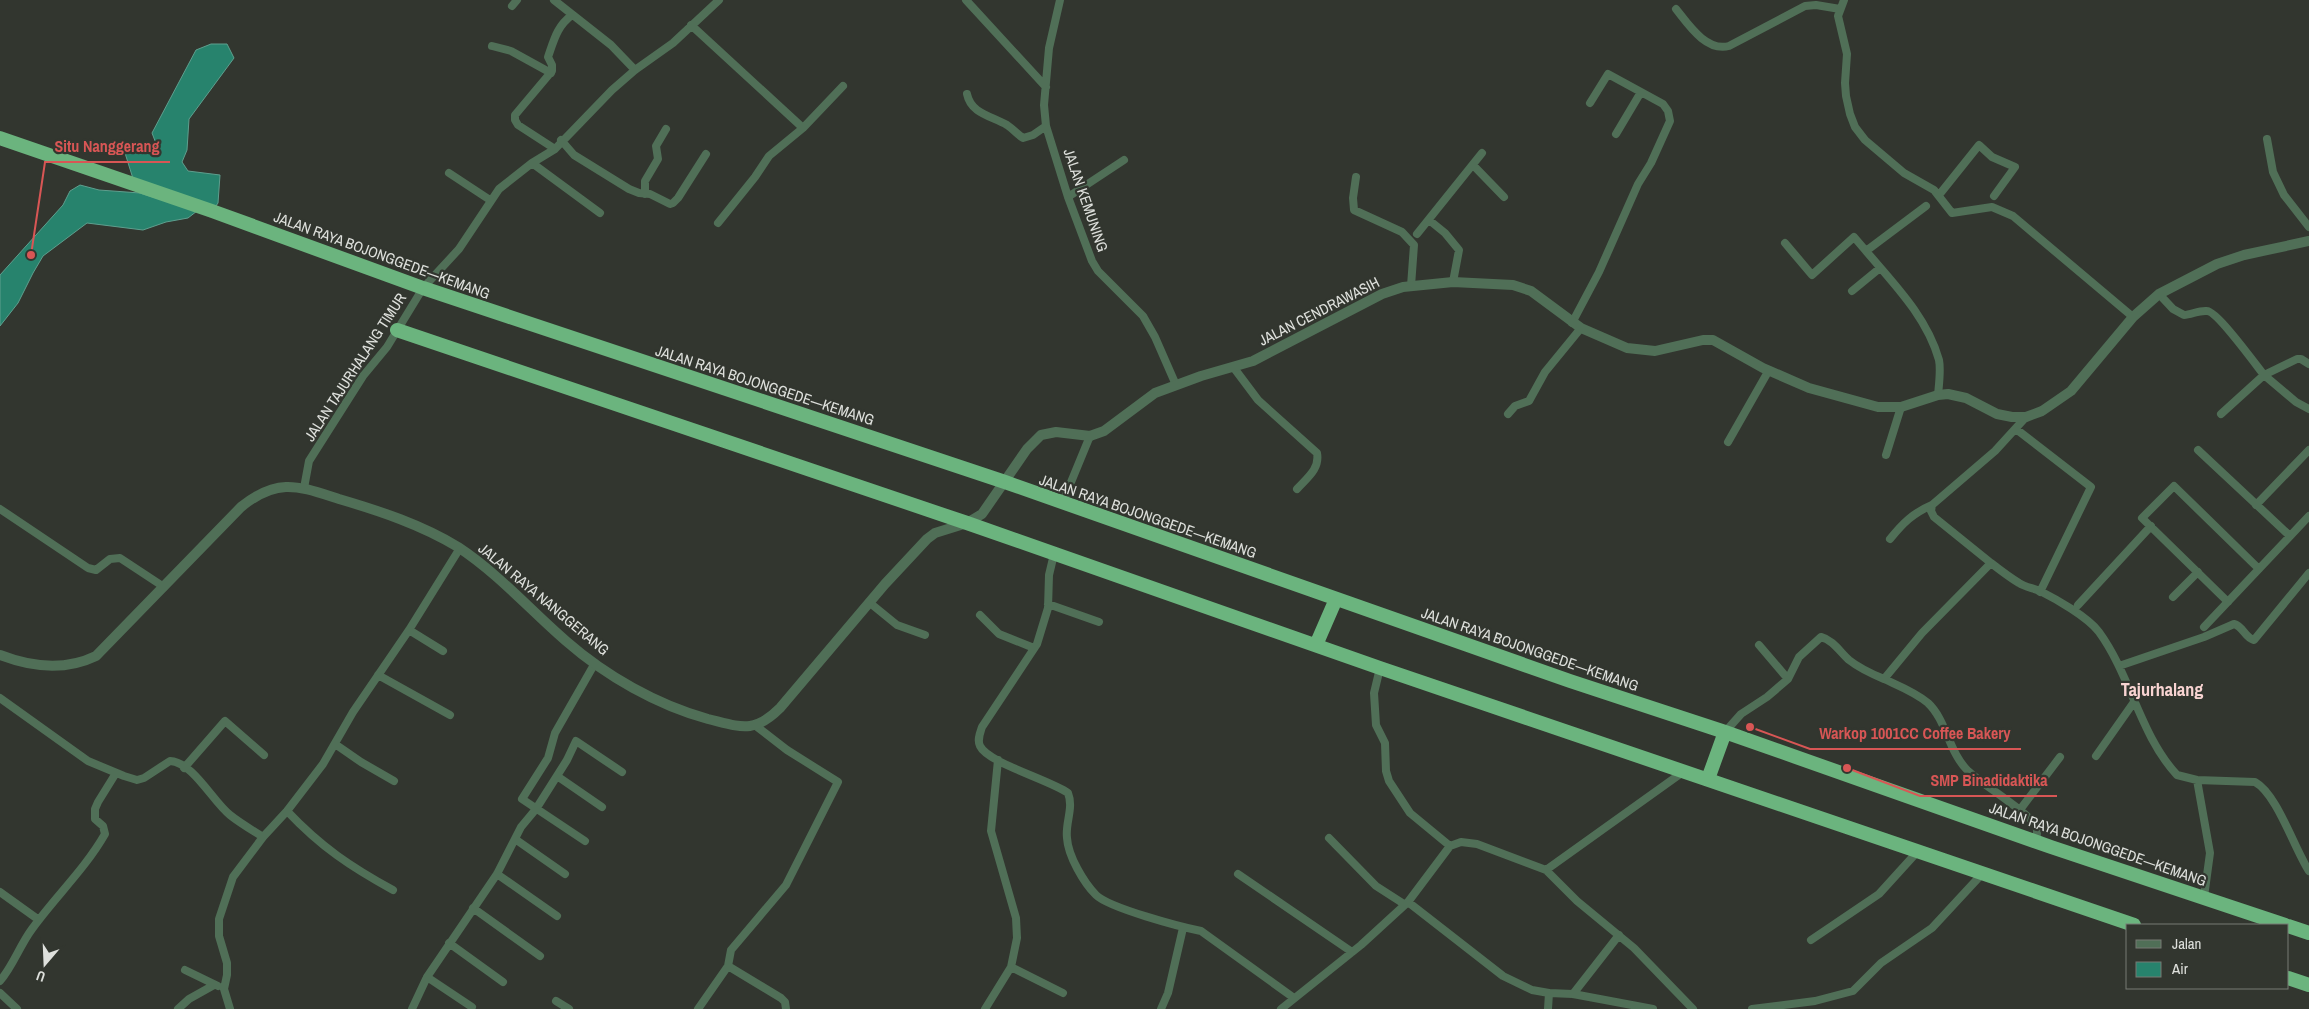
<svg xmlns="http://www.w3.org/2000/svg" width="2309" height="1009" viewBox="0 0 2309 1009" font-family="'Archivo Narrow',sans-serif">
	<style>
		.water { fill: #27836d; stroke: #5e9f8e }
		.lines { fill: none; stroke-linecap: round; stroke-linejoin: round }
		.minor { stroke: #506f57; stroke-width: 8 }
		.tertiary { stroke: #506f57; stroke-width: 10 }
		.trunk { stroke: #6bb47e; stroke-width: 14 }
		.labels { text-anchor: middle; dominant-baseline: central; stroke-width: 4.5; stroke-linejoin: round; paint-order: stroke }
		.street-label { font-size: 15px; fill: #dee0dc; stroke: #32362f }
		.quarter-label { font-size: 18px; font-weight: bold; fill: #f8d4d2; stroke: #32362f }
		.leader { fill: none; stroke: #d85655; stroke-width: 2 }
		.callout-dot { fill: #d85655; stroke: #32362f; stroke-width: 2 }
		.callout-label { font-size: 16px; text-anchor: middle; font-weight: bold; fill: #d85655; stroke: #32362f; stroke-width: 4.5; stroke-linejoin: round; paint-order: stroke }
	</style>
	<rect width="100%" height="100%" fill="#32362f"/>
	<!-- water -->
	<path class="water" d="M211,44h16l7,14 -45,61 -2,31 -5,12 6,9 32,4 -2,28 -7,10 -76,-28 -10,-32 25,-3 7,-4 -5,-13 44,-83z
		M80,185l19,5 41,3 57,18 -9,7 -22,4 -23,8 -56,-7 -44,33 -10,17 -15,30 -18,23v-51l63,-70 7,-14z"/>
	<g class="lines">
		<!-- minor -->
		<path class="minor" d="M554,0l57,45 24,25
			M966,0l80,87
			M1060,0l-11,48 -5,57 2,21 22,71 24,64 6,10 45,45 12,21 21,48
			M1844,0l-6,16 9,38 -2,29 1,13 4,18 5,13 10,13 39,33 30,17 18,23 40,-6 21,9 120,101
			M512,6l5,-6
			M1676,9c12,15 30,43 53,37l76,-40 11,-1 24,4
			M691,25l112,103 -34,28 -14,21 -37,46
			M492,46l19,5 40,22
			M967,94c4,20 25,22 40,31 6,4 10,9 16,13l10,-3 13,-9
			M803,128l40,-42
			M1616,134l25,-42
			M2267,139l6,33 11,23 25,32
			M561,140l13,15 55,34 10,4 11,1 20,10 3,-1 5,-5 28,-44
			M555,149l-37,-24 -3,-5v-5l37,-44v-6l-4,-8c6,-17 9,-31 24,-42
			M532,163l68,50
			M1473,165l31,32
			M449,173l41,27
			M1356,177l-3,21 1,12 48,22 12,13 -3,41
			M645,194v-13l13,-22 -2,-13 10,-17
			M1939,195l40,-50 13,12 23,10 -21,29
			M1068,197l56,-37
			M1926,206l-60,45c28,33 61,66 73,109 2,10 0,24 -1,35
			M1429,220l16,13 14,17 -6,32
			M1417,234l65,-81
			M1785,243l27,32 42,-38 12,14
			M1852,291l28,-23
			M2159,294l14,15 11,6c7,0 15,-5 23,-4 10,0 49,54 57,64l33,-16h4l8,5
			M1572,323l27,-51 39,-88 13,-21 19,-42 -2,-10 -5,-7 -55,-30 -18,29
			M1234,368l24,32 59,53c3,16 -10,25 -20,36
			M1508,414l7,-8 14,-5 16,-29 36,-44
			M2221,414l43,-39 32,27 13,7
			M2016,429l75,58 -51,105
			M1728,442l41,-72
			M2198,450l92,86
			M1886,455l15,-48
			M304,488l5,-27 54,-85 24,-29 36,-59 36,-39 40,-60 33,-26 23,-14 57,-59 23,-20 38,-27 46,-43
			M1062,504l28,-68
			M2256,505l53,-55
			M0,509l88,59 8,2 14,-11 10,-1 44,29
			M1890,539c13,-16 23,-26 42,-34
			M1054,554l-5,21 -1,33 -11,36 -55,83c-2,6 -5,13 -2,19 8,17 70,34 88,47 6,15 -3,30 -1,45 1,18 17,45 29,57 13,13 85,32 105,36l93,67
			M1991,563c9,7 18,14 28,20 6,4 14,5 21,8 16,8 48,26 59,41 32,44 41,103 78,143l20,5 58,2c22,12 39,66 54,89
			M2173,597l25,-25
			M2228,602l-86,-84 32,-32 85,83
			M870,603l27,22 28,10
			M1048,604l51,18
			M2078,605l73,-79
			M980,615l19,19 35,14
			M2204,627l105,-111
			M409,630l34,21
			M1759,645l29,34
			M2119,666l85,-29 30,-13c9,2 11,14 20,16l55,-67
			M1380,668l-6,25 2,32 9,18 1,28 3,10 21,32 40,33
			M378,675l72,40
			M1884,679c15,7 31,13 44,24 19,18 20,48 40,68 14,13 61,42 68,55 2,5 1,10 0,15
			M0,698l88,63 36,15 13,4 7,-2 26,-17c23,1 43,41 60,54 10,8 22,15 33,22
			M1725,732l16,-18 26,-17 21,-18 11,-22 22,-20c12,3 19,15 28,23 10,8 23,14 35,19l38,-46 69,-70 -57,-46 -3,-6 1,-6 63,-54 31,-34
			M335,744l26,18 33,19
			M2096,756l38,-54
			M184,768l41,-47 39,34
			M557,776l45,31
			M2197,780l13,73 -6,44
			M287,811c34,36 64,56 106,79
			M2019,811l41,-54
			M1329,838l47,48 28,18
			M515,839l50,35
			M585,841l-63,-42 26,-41 7,-25 40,-70
			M1546,870l137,-98
			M497,874l60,42
			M1238,874l114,78
			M0,892l39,28
			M473,908l67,48
			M1811,940l68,-46 39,-43
			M449,943l54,39
			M728,966l53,32 4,4 1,7
			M1011,967l52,26
			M185,970l33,16
			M427,977l45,30
			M0,981c13,-15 20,-36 32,-52 23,-32 53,-60 73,-95l-2,-8 -8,-7v-10l3,-7 18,-29
			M0,993l17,16
			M1549,993l-17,-3 -29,-14 -95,-74 42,-56 11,-4 16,2 69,26 31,31 57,47 59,61
			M1573,994l46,-59
			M556,1001l13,8
			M178,1009l11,-10 25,-14
			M230,1009l-6,-20 3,-14v-12l-8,-27v-17l14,-42 30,-40 24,-26 36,-47 30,-52 56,-82 51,-82
			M412,1009l15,-32 70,-103 24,-47 15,-18 31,-49 9,-19 46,31
			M698,1009l30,-43 3,-16 55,-65 52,-103 -51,-32 -31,-24
			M985,1009l26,-42 6,-29 -1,-20 -25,-87 7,-71
			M1161,1009l7,-16 15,-65
			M1281,1009l80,-64 47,-43
			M1548,1009l1,-16 24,1 80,15
			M1752,1009l63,-8 38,-10 28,-28 51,-35 50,-54"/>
		<!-- tertiary -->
		<path class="tertiary" d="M0,655c31,12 65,16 96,1l145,-149c37,-30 57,-21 98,-8 41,12 83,26 119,48 41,27 72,63 108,94 40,35 91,64 142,78 33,8 46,15 72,-11l105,-124 42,-45 8,-6 32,-10 15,-9 45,-65 14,-14 15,-3 34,4 14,-5 51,-38 46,-17 52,-15 129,-67 21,-7 50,-5 60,3 18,6 50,37 46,20 28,3 48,-11h10l50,28 46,20 69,19h23l37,-12 10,-1 18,4 31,16 15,3h14l16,-6 29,-20 62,-74 26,-23 58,-30 27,-9 65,-14"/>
		<!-- trunk -->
		<path class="trunk" d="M0,138l212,73 211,77 582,194 565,199 155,51 326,115 234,78
			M397,330l570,193 413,145 754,257
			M1316,645l20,-46
			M1708,779l17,-47
			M2288,926l21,7
			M2288,978l21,7"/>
	</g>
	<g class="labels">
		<!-- street labels -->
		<g class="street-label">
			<text transform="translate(1086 200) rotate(71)">JALAN KEMUNING</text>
			<text transform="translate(382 255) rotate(20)">JALAN RAYA BOJONGGEDE—KEMANG</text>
			<text transform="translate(1319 311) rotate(-27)">JALAN CENDRAWASIH</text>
			<text transform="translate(355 367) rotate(-57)">JALAN TAJURHALANG TIMUR</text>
			<text transform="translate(765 385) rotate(18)">JALAN RAYA BOJONGGEDE—KEMANG</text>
			<text transform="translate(1148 516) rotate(19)">JALAN RAYA BOJONGGEDE—KEMANG</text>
			<text transform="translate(544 599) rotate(40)">JALAN RAYA NANGGERANG</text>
			<text transform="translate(1530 649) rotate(19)">JALAN RAYA BOJONGGEDE—KEMANG</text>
			<text transform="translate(2098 844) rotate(19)">JALAN RAYA BOJONGGEDE—KEMANG</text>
		</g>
		<!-- quarter labels -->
		<g class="quarter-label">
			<text x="2162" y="689">Tajurhalang</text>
		</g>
	</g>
	<!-- callouts -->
	<path class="leader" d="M31 255L45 162H170M1750 727L1810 749H2021M1847 768L1920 796H2057"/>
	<g class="callout-dot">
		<circle cx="31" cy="255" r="5"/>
		<circle cx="1750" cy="727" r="5"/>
		<circle cx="1847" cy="768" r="5"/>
	</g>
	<g class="callout-label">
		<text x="107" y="152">Situ Nanggerang</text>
		<text x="1915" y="739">Warkop 1001CC Coffee Bakery</text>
		<text x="1989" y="786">SMP Binadidaktika</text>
	</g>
	<!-- legend -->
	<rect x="2126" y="924" width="162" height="65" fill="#32362f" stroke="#777a74"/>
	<rect x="2136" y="940" width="25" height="8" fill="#506f57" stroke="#777a74"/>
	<text x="2172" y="949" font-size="15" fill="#dee0dc">Jalan</text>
	<rect x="2136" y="962" width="25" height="15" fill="#27836d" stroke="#777a74"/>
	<text x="2172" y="974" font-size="15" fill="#dee0dc">Air</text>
	<!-- north arrow -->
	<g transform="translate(45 964) rotate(199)" stroke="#32362f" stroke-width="4" paint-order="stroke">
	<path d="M0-4L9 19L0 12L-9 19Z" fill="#dee0dc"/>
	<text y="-8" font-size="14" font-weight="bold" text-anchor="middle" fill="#dee0dc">U</text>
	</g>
</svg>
